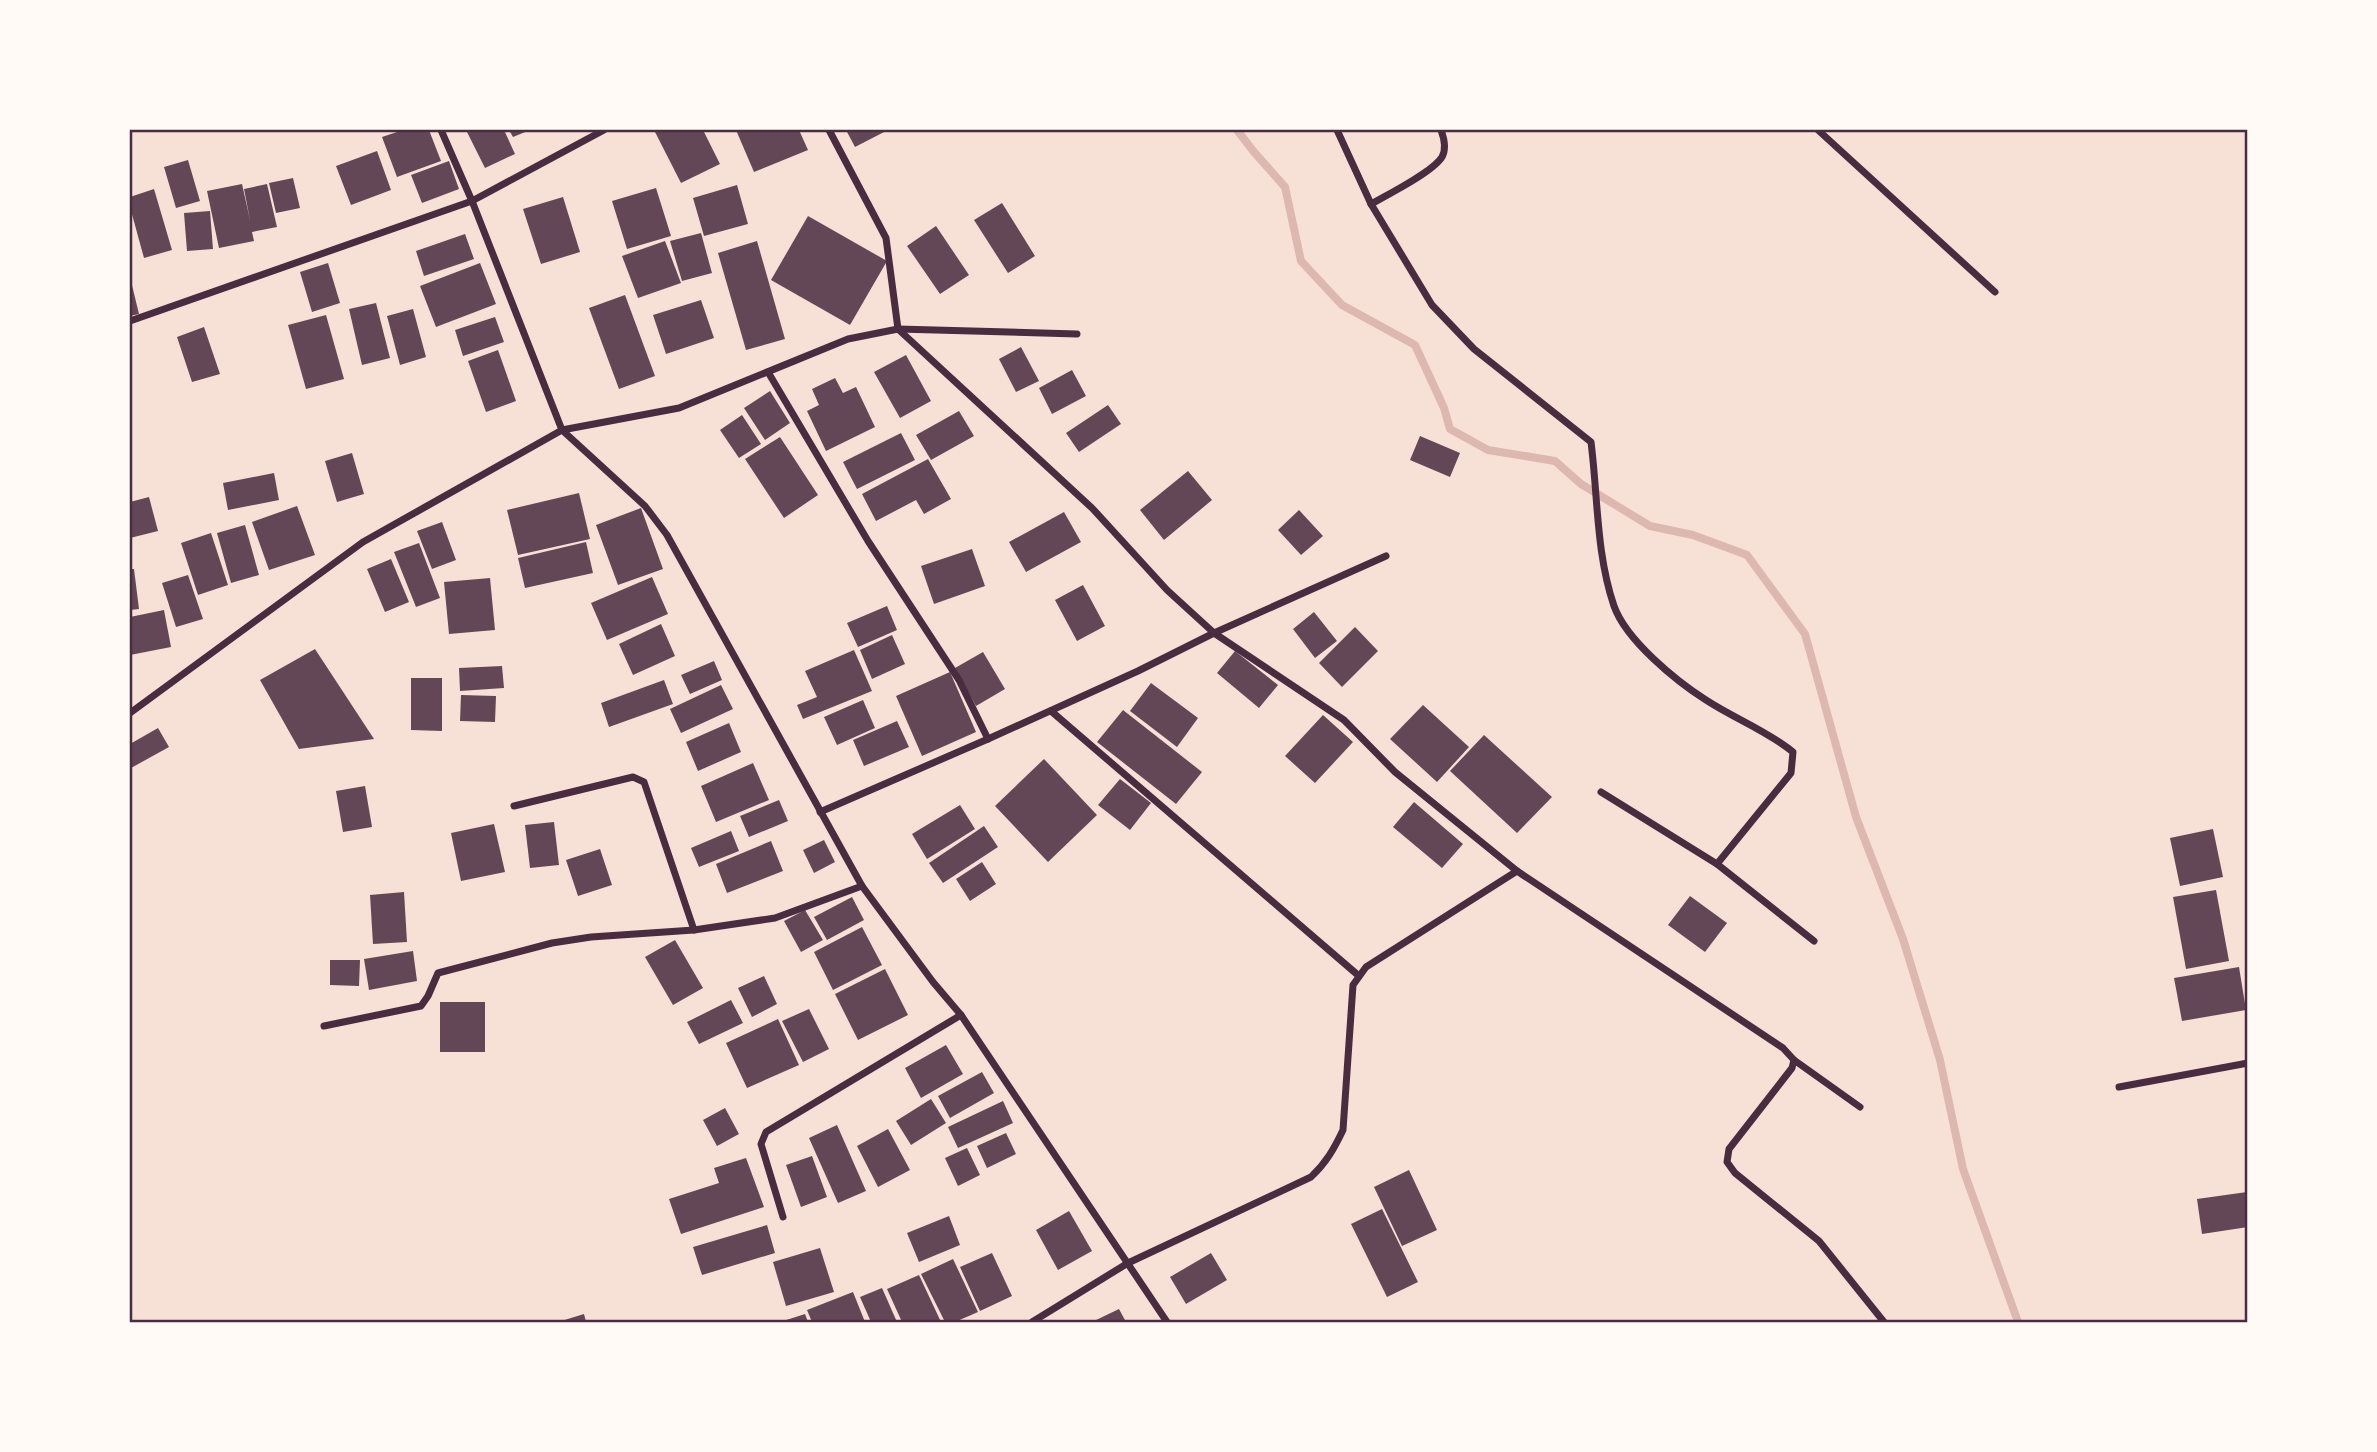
<svg xmlns="http://www.w3.org/2000/svg" width="2377" height="1452" viewBox="0 0 2377 1452" font-family="Lato,sans-serif">
	<style>
		.lines { fill: none; stroke-linecap: round; stroke-linejoin: round }
		.stream { stroke: #dcb8b0; stroke-width: 8 }
		.building { fill: #644757 }
		.minor { stroke: #4a2c40; stroke-width: 7 }
		.neatline { fill: none; stroke: #4a2c40; stroke-width: 2.5 }
	</style>
	<rect width="100%" height="100%" fill="#f7e1d7"/>
	<g class="lines">
		<polyline class="stream" points="1237,130 1254,152 1285,187 1301,261 1342,305 1415,345 1444,408 1450,429 1488,450 1555,461 1581,484 1650,526 1693,535 1747,555 1805,634 1856,817 1903,939 1940,1060 1963,1169 2018,1322"/>
	</g>
	<g class="building">
		<polygon points="403,130 429,130 441,161 397,177 382,137"/>
		<polygon points="466,130 504,130 515,154 485,168"/>
		<polygon points="509,130 530,130 513,137"/>
		<polygon points="654,130 703,130 720,164 681,183"/>
		<polygon points="736,130 799,130 808,150 754,172"/>
		<polygon points="846,130 885,130 886,131 855,147"/>
		<polygon points="377,151 391,190 351,205 336,166"/>
		<polygon points="188,160 200,201 176,208 164,167"/>
		<polygon points="449,161 459,189 422,203 411,175"/>
		<polygon points="293,178 300,208 276,213 269,183"/>
		<polygon points="242,184 250,220 244,189 267,184 277,227 252,232 254,241 219,248 207,191"/>
		<polygon points="737,185 748,224 704,236 693,198"/>
		<polygon points="656,188 671,236 627,249 612,201"/>
		<polygon points="154,189 172,250 144,258 130,207 130,197"/>
		<polygon points="563,197 580,252 541,264 523,209"/>
		<polygon points="1002,203 1035,256 1008,273 974,220"/>
		<polygon points="210,211 213,249 187,251 184,213"/>
		<polygon points="808,216 887,261 850,325 771,280"/>
		<polygon points="936,226 969,275 940,294 907,246"/>
		<polygon points="701,233 712,273 682,281 670,241"/>
		<polygon points="465,234 474,259 424,276 416,251"/>
		<polygon points="665,241 681,283 638,298 622,256"/>
		<polygon points="757,241 785,339 746,350 718,253"/>
		<polygon points="328,263 340,303 312,312 300,272"/>
		<polygon points="480,263 496,304 436,327 420,286"/>
		<polygon points="130,277 139,314 130,316"/>
		<polygon points="625,295 655,376 619,389 589,308"/>
		<polygon points="701,300 714,338 666,354 653,315"/>
		<polygon points="376,303 390,358 362,365 349,309"/>
		<polygon points="413,309 426,357 400,365 387,316"/>
		<polygon points="326,315 344,379 306,389 288,325"/>
		<polygon points="495,317 504,342 463,356 455,330"/>
		<polygon points="204,327 220,374 192,382 177,337"/>
		<polygon points="1021,347 1039,381 1016,392 999,359"/>
		<polygon points="498,350 516,401 486,412 468,361"/>
		<polygon points="906,355 931,401 900,418 874,372"/>
		<polygon points="1072,370 1086,396 1052,414 1039,388"/>
		<polygon points="835,378 843,393 856,387 875,427 826,451 807,411 819,405 812,389"/>
		<polygon points="770,391 790,423 765,440 744,408"/>
		<polygon points="1108,405 1121,424 1079,452 1066,433"/>
		<polygon points="959,411 974,436 931,460 916,435"/>
		<polygon points="742,415 761,444 739,458 720,430"/>
		<polygon points="901,433 915,460 857,489 843,462"/>
		<polygon points="1420,436 1460,453 1450,477 1410,460"/>
		<polygon points="780,437 818,495 784,518 745,459"/>
		<polygon points="352,453 364,494 337,502 325,461"/>
		<polygon points="928,459 951,499 924,514 916,500 876,521 862,494"/>
		<polygon points="1188,471 1212,500 1164,540 1140,510"/>
		<polygon points="274,473 279,500 228,510 223,483"/>
		<polygon points="579,493 590,539 518,555 507,510"/>
		<polygon points="149,497 158,531 130,538 130,502"/>
		<polygon points="297,506 315,555 269,570 252,522"/>
		<polygon points="641,508 663,569 618,585 596,525"/>
		<polygon points="1299,510 1323,536 1301,555 1278,530"/>
		<polygon points="1064,512 1081,542 1026,572 1009,542"/>
		<polygon points="442,522 456,560 432,569 417,531"/>
		<polygon points="245,525 259,575 231,583 217,533"/>
		<polygon points="211,533 228,585 198,595 181,543"/>
		<polygon points="586,542 593,573 525,588 518,558"/>
		<polygon points="419,543 440,598 416,607 394,552"/>
		<polygon points="972,549 985,586 934,604 921,566"/>
		<polygon points="391,559 409,602 385,612 367,569"/>
		<polygon points="130,569 134,569 139,609 130,610"/>
		<polygon points="188,575 203,619 176,627 162,583"/>
		<polygon points="652,577 668,614 607,640 591,603"/>
		<polygon points="490,578 495,630 449,634 444,582"/>
		<polygon points="1083,585 1105,626 1077,641 1055,600"/>
		<polygon points="887,606 897,630 858,647 847,623"/>
		<polygon points="164,610 171,647 130,655 130,617"/>
		<polygon points="1314,612 1337,641 1315,658 1293,629"/>
		<polygon points="661,624 675,656 633,675 619,644"/>
		<polygon points="1355,627 1378,651 1342,687 1319,663"/>
		<polygon points="892,635 905,664 872,679 860,650"/>
		<polygon points="315,649 374,739 299,749 260,680"/>
		<polygon points="854,650 872,691 803,719 797,705 817,697 805,671"/>
		<polygon points="1235,651 1278,685 1259,708 1217,673"/>
		<polygon points="983,652 1005,689 976,706 955,668"/>
		<polygon points="714,661 722,680 690,694 681,675"/>
		<polygon points="502,666 504,688 460,691 459,668"/>
		<polygon points="950,672 976,732 922,756 896,696"/>
		<polygon points="411,678 442,678 442,731 411,730"/>
		<polygon points="664,680 673,704 609,727 601,703"/>
		<polygon points="1151,683 1198,718 1177,747 1130,711"/>
		<polygon points="721,685 733,709 681,733 670,709"/>
		<polygon points="461,695 496,696 495,722 460,721"/>
		<polygon points="863,700 875,728 837,745 824,717"/>
		<polygon points="1423,705 1469,747 1437,782 1390,739"/>
		<polygon points="1123,710 1202,772 1176,804 1097,742"/>
		<polygon points="1323,715 1353,742 1315,783 1285,756"/>
		<polygon points="897,721 909,747 864,766 853,740"/>
		<polygon points="729,723 741,752 698,771 686,742"/>
		<polygon points="158,728 169,747 131,768 130,744"/>
		<polygon points="1484,735 1552,797 1517,833 1450,771"/>
		<polygon points="1044,759 1097,815 1048,862 995,806"/>
		<polygon points="753,763 769,800 716,822 701,786"/>
		<polygon points="1120,779 1151,803 1130,830 1098,805"/>
		<polygon points="365,786 372,827 343,832 336,791"/>
		<polygon points="779,800 788,821 749,837 740,816"/>
		<polygon points="1414,802 1463,844 1442,868 1393,827"/>
		<polygon points="960,805 975,829 927,859 912,834"/>
		<polygon points="554,822 559,865 530,868 525,825"/>
		<polygon points="494,824 505,872 461,881 451,833"/>
		<polygon points="984,826 998,847 943,883 929,863"/>
		<polygon points="2213,829 2223,877 2180,886 2170,838"/>
		<polygon points="731,831 739,851 699,867 691,848"/>
		<polygon points="824,840 835,862 814,873 803,850"/>
		<polygon points="771,841 783,871 727,893 716,864"/>
		<polygon points="600,849 612,885 578,896 566,860"/>
		<polygon points="982,862 996,884 970,901 956,879"/>
		<polygon points="2216,890 2229,961 2186,969 2173,897"/>
		<polygon points="404,892 407,942 373,944 370,895"/>
		<polygon points="1690,896 1727,923 1705,952 1668,925"/>
		<polygon points="852,897 864,920 827,940 814,917"/>
		<polygon points="805,910 823,940 801,952 784,921"/>
		<polygon points="862,927 882,965 833,990 814,952"/>
		<polygon points="675,940 703,988 673,1005 645,957"/>
		<polygon points="413,951 417,981 369,990 364,959"/>
		<polygon points="330,960 360,960 359,986 330,985"/>
		<polygon points="2239,967 2246,1010 2182,1021 2174,978"/>
		<polygon points="885,969 908,1015 858,1040 835,994"/>
		<polygon points="764,976 777,1004 752,1017 738,988"/>
		<polygon points="731,1000 743,1023 699,1044 687,1022"/>
		<rect x="440" y="1002" width="45" height="50"/>
		<polygon points="809,1009 829,1049 803,1062 782,1021"/>
		<polygon points="778,1019 799,1065 747,1088 726,1043"/>
		<polygon points="946,1045 963,1074 921,1098 905,1068"/>
		<polygon points="982,1072 994,1093 950,1118 938,1096"/>
		<polygon points="931,1099 946,1123 911,1145 896,1121"/>
		<polygon points="1003,1101 1013,1123 958,1148 948,1127"/>
		<polygon points="725,1108 739,1134 717,1146 703,1120"/>
		<polygon points="837,1125 866,1191 838,1203 809,1138"/>
		<polygon points="888,1129 910,1170 878,1187 857,1146"/>
		<polygon points="1006,1133 1016,1154 987,1168 977,1146"/>
		<polygon points="967,1148 980,1175 958,1186 945,1158"/>
		<polygon points="812,1156 827,1197 801,1207 786,1165"/>
		<polygon points="746,1158 764,1207 681,1234 669,1199 719,1183 714,1168"/>
		<polygon points="1409,1170 1437,1230 1402,1246 1374,1187"/>
		<polygon points="2247,1192 2248,1227 2202,1234 2197,1199"/>
		<polygon points="1382,1209 1418,1282 1387,1297 1351,1224"/>
		<polygon points="1069,1211 1092,1251 1058,1270 1036,1230"/>
		<polygon points="949,1216 960,1245 919,1262 907,1233"/>
		<polygon points="767,1225 775,1253 702,1275 693,1247"/>
		<polygon points="820,1248 834,1292 786,1306 773,1262"/>
		<polygon points="992,1253 1012,1296 980,1311 960,1267"/>
		<polygon points="1211,1253 1227,1280 1186,1304 1170,1277"/>
		<polygon points="953,1259 978,1312 955,1322 945,1322 921,1274"/>
		<polygon points="919,1275 941,1322 902,1322 887,1289"/>
		<polygon points="882,1288 897,1322 871,1322 860,1297"/>
		<polygon points="853,1292 865,1322 812,1322 807,1310"/>
		<polygon points="1119,1309 1126,1322 1092,1322"/>
		<polygon points="584,1314 586,1322 558,1322"/>
		<polygon points="805,1314 808,1322 780,1322"/>
	</g>
	<g class="lines">
		<g class="minor">
			<path d="M829 130 886 238 898 329 1092 508 1167 590 1214 633 1344 720 1395 772 1517 871 1366 967 1353 985 1343 1130C1334 1149 1326 1163 1311 1177L1128 1263 1032 1322"/>
			<path d="M1337 130 1371 204C1387 195 1433 172 1442 157 1447 148 1444 138 1441 130"/>
			<polyline points="1818,130 1995,292"/>
			<path d="M1371 204 1432 305 1474 349 1591 442C1598 497 1596 553 1614 606 1626 640 1676 681 1706 700 1735 719 1766 730 1793 752L1791 773 1717 864 1601 792"/>
			<polyline points="130,321 472,201 604,130"/>
			<polyline points="768,372 868,541 959,680 988,739"/>
			<polyline points="562,430 645,506 667,535 862,886 933,982 961,1015 1167,1322"/>
			<polyline points="562,430 679,408 848,339 898,329 1077,334"/>
			<polyline points="1051,711 1359,976"/>
			<polyline points="130,713 363,542 562,430 472,201 441,130"/>
			<polyline points="514,806 633,777 644,782 694,930"/>
			<polyline points="820,812 988,739 1138,671 1214,633 1386,556"/>
			<polyline points="1717,864 1814,941"/>
			<polyline points="1517,871 1783,1048 1794,1060 1792,1068 1729,1149 1727,1162 1735,1173 1819,1241 1884,1322"/>
			<polyline points="324,1026 421,1006 428,996 438,973 552,943 591,937 694,930 775,918 862,886"/>
			<polyline points="1794,1060 1860,1107"/>
			<polyline points="2119,1087 2248,1063"/>
			<polyline points="783,1217 761,1144 766,1132 961,1015"/>
		</g>
	</g>
	<rect width="2377" height="1452" fill="none" stroke="#fffaf5" stroke-width="262"/>
	<rect x="131" y="131" width="2115" height="1190" class="neatline"/>
</svg>
